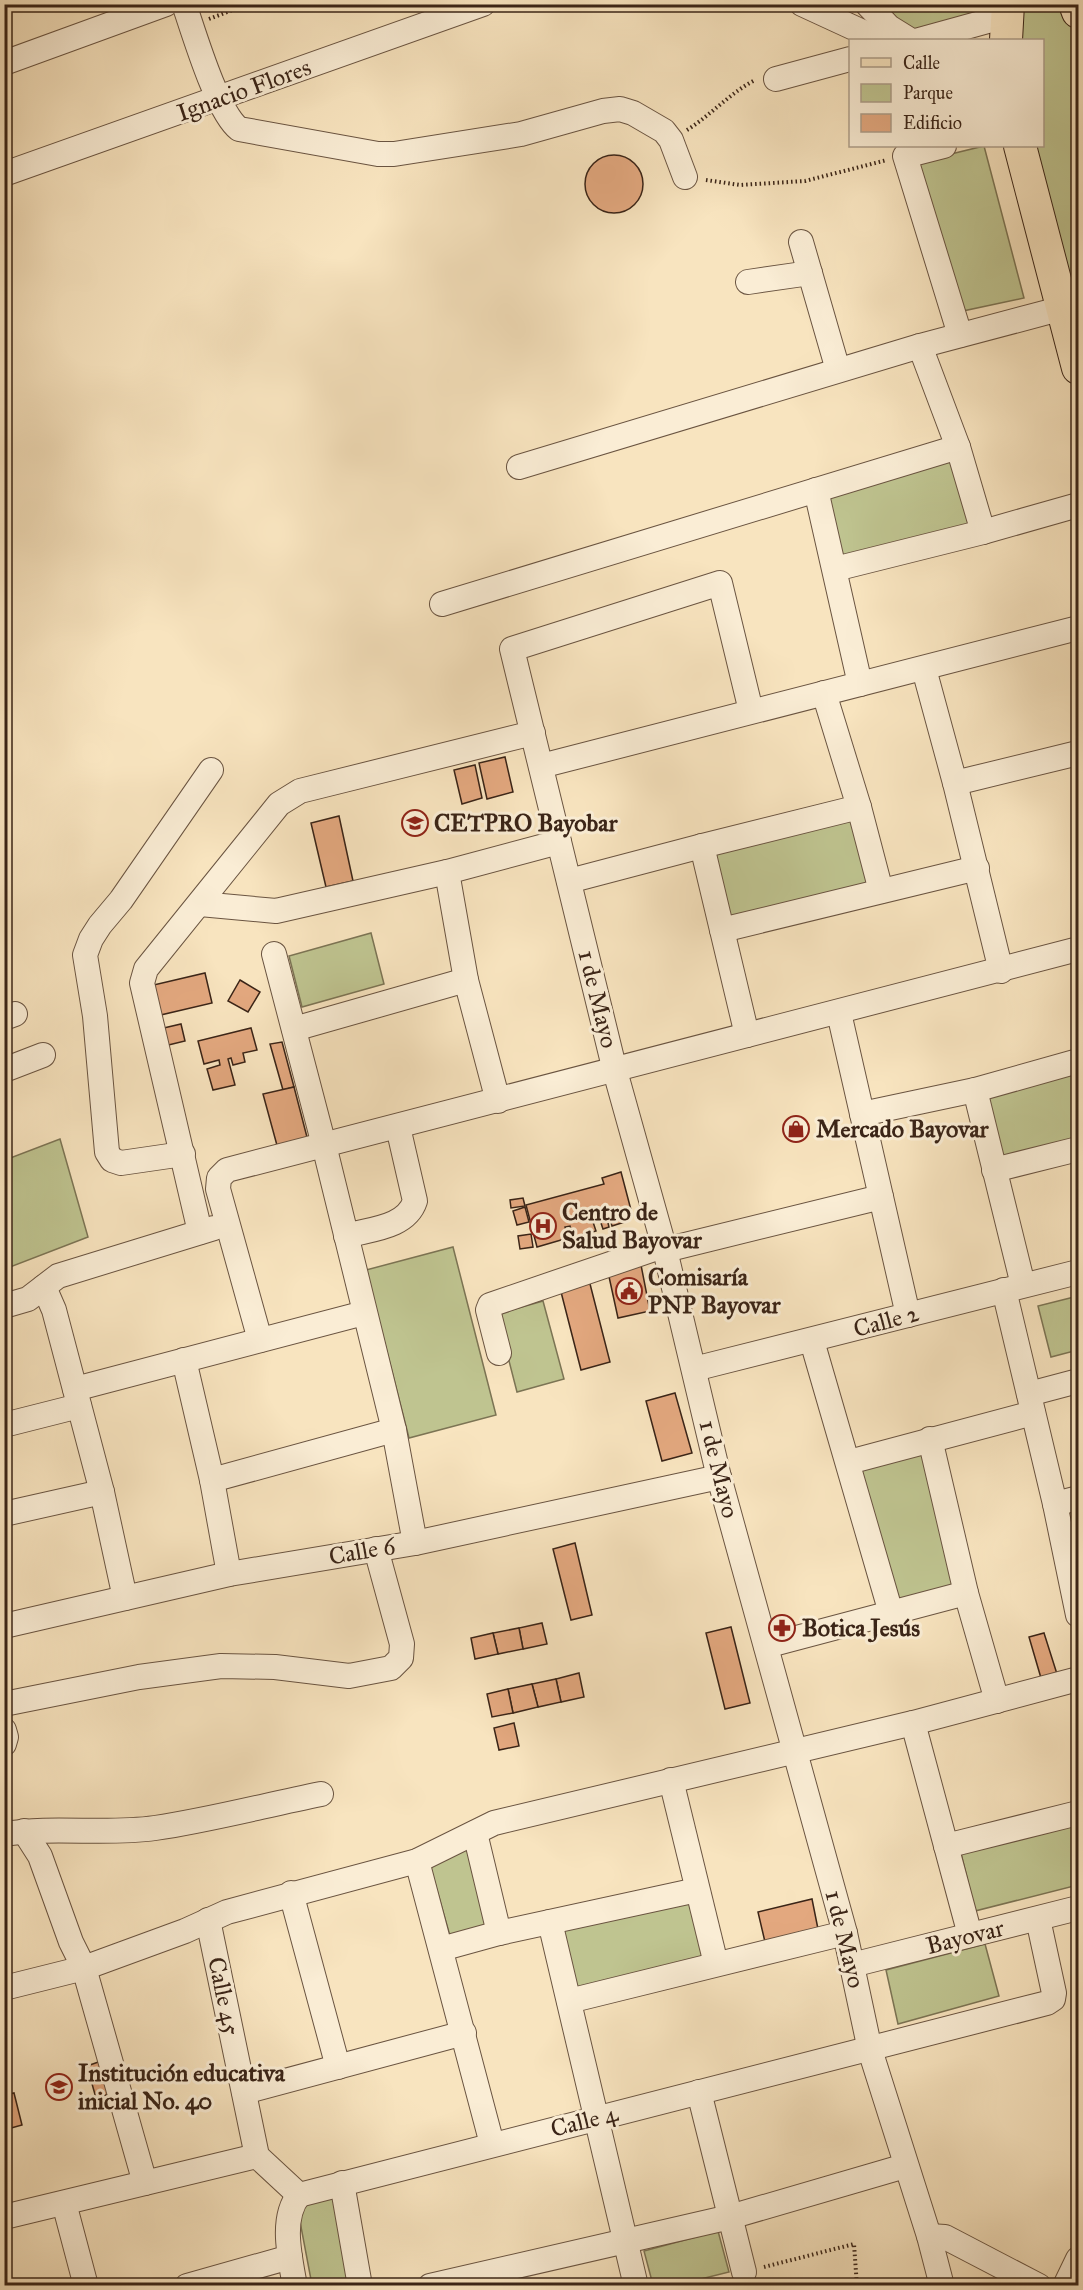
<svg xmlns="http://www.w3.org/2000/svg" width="1083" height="2290" viewBox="0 0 1083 2290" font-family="'IM FELL Great Primer',serif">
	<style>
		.green { fill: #bfc490; stroke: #7c7454; stroke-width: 1.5 }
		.building { fill: #e3a87f; stroke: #3a2417; stroke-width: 1.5 }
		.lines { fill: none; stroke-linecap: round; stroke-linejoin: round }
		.minor-casing { stroke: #6a5441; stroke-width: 26 }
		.major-casing { stroke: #3a2417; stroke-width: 34 }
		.path { stroke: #3a2417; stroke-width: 4; stroke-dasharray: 1.5 3; stroke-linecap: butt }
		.minor { stroke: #faedd5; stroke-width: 24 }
		.major { stroke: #f8e4bf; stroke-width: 32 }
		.labels { text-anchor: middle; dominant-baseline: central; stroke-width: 6; stroke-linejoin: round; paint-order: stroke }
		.street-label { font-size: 24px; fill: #3a2417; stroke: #faedd5 }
		.poi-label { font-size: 24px; font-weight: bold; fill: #3a2417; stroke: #faedd5; text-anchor: start }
	</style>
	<rect width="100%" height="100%" fill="#f8e4bf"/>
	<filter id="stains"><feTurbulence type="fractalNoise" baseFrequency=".00333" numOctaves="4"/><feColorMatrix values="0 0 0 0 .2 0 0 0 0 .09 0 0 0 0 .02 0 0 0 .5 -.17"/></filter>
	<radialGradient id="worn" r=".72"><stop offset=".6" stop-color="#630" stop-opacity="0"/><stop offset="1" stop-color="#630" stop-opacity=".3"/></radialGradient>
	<g class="green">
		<polygon points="876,5 997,5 996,9 916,35"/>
		<polygon points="1015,5 1070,5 1078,24 1078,305 1076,304 1030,146 1042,146 1042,40 1011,40"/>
		<polygon points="984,146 1024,298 958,312 914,163"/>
		<polygon points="956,452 979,526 842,563 823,492"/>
		<polygon points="852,813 871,887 731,923 710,848"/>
		<polygon points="371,933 384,984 302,1007 289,956"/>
		<polygon points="1078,1067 1078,1143 999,1162 981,1094"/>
		<polygon points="60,1139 88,1237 5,1269 5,1160"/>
		<polygon points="453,1247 496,1415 409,1438 366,1270"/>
		<polygon points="1078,1296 1078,1350 1051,1357 1038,1306"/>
		<polygon points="543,1301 564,1379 517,1392 497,1314"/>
		<polygon points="925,1449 957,1589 896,1605 859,1468"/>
		<polygon points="1078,1819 1078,1885 975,1911 960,1849"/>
		<polygon points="471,1846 494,1931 450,1936 429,1862"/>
		<polygon points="691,1895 708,1960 572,1993 555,1927"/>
		<polygon points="985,1944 999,1996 898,2024 886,1970"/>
		<polygon points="339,2190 356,2285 312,2285 298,2211 307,2198"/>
		<polygon points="718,2231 729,2272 677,2285 653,2285 644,2251"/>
	</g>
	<g class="building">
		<circle cx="614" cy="184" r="29"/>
		<polygon points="505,757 513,792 487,799 479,763"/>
		<polygon points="475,765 482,798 462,804 454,770"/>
		<polygon points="339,816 353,881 326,887 311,823"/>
		<polygon points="205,973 212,1003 152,1017 145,987"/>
		<polygon points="240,980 260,992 248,1012 228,1001"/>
		<polygon points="181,1024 185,1041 160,1047 155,1030"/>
		<polygon points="251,1028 257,1050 243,1053 245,1062 233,1065 231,1058 228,1059 235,1085 213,1090 207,1069 220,1065 219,1060 204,1064 198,1041"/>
		<polygon points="282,1042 294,1087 283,1090 270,1044"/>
		<polygon points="294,1087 308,1141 278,1149 263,1094"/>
		<polygon points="621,1172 631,1210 626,1211 628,1221 612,1226 610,1218 607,1219 609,1227 603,1229 600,1220 593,1222 596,1231 573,1237 570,1226 565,1227 568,1238 537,1247 526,1205 604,1184 602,1178"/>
		<polygon points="523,1198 525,1206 511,1208 510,1200"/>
		<polygon points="525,1207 529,1222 517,1225 513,1211"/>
		<polygon points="531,1234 533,1247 520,1249 518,1236"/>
		<polygon points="641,1265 650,1311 618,1318 608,1272"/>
		<polygon points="589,1280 610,1362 581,1370 560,1288"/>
		<polygon points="675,1393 692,1453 662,1461 646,1401"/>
		<polygon points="575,1543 592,1615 571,1620 553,1549"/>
		<polygon points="542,1623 547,1644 523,1649 519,1628"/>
		<polygon points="731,1627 750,1703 725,1709 706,1633"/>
		<polygon points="519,1628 523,1649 498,1654 493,1633"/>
		<polygon points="493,1633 498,1654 475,1659 471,1638"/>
		<polygon points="1044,1633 1057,1674 1041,1678 1029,1637"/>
		<polygon points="579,1673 584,1697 561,1702 556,1679"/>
		<polygon points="556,1679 561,1702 538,1707 532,1684"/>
		<polygon points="532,1684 538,1707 513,1713 508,1689"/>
		<polygon points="508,1689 513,1713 492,1717 487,1694"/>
		<polygon points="514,1723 519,1746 499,1750 494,1728"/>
		<polygon points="812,1899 818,1929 765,1942 758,1912"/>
		<polygon points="104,2060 113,2093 96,2098 87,2066"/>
		<polygon points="14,2093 22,2125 4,2130 4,2095"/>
	</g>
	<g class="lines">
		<defs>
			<g id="minor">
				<path d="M184 4C194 33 217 112 239 129L378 154H394L521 134 603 111 620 109 633 113 664 131 671 140 685 177"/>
				<polyline points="802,4 880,40"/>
				<polyline points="867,4 889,27 910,40"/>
				<polyline points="919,40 1006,16"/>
				<polyline points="4,63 166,4"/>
				<polyline points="776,79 850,59"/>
				<polyline points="944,146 905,156 960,335"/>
				<polyline points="4,174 483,4"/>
				<polyline points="801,242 838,370"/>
				<polyline points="748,282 810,273"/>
				<polyline points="920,346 958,447 983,532"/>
				<polyline points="519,467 920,346 1063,308"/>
				<polyline points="816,490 860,684"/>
				<polyline points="835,569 983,532 1078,505"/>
				<polyline points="442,604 958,447"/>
				<polyline points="924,669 955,783 1001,971"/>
				<polyline points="824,693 859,807 881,891"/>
				<polyline points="751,711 720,583 512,649 615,1071 665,1250 719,1477 845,1933 870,2050 929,2236 942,2286"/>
				<polyline points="541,766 1078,628"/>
				<polyline points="955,783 1078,753"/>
				<polyline points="702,846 747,1035"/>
				<polyline points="569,881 702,846 859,807"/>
				<polyline points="200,904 276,911 447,872"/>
				<polyline points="722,930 977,868"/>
				<polyline points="274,954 324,1145 394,1430 415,1543"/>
				<polyline points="839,1013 908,1315"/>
				<polyline points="4,1018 15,1014"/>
				<polyline points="294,1029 466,980"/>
				<polyline points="4,1070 43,1055"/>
				<polyline points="975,1090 1023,1285"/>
				<polyline points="498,1101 466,980 447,872 559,842"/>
				<polyline points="862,1114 975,1090 1078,1061"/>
				<polyline points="183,1154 121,1163 112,1160 107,1152 95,1016 85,955 91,939 100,925 121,900 211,770"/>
				<polyline points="994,1170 1078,1149"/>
				<polyline points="200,1232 142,983 146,969 279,804 300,791 533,733"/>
				<path d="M346 1236C370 1229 406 1228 415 1201L398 1127"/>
				<polyline points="665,1250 881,1197"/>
				<polyline points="44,1287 54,1310 102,1492 125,1598"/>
				<polyline points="1004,1290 1055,1504 1078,1615"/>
				<polyline points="4,1306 28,1299 58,1276 214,1228"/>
				<polyline points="260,1340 218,1189 219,1178 227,1170 1078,949"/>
				<polyline points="812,1341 891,1613"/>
				<polyline points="499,1353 488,1310 490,1305 663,1246"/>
				<polyline points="184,1360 212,1480 229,1574"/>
				<polyline points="694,1369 1078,1272"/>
				<polyline points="75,1389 364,1313"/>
				<polyline points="1029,1394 1078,1381"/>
				<polyline points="4,1425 79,1406"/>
				<polyline points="930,1439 966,1593 997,1701"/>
				<polyline points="849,1462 1033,1413"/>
				<polyline points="212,1480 394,1430"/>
				<polyline points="1055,1504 1078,1498"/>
				<polyline points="4,1514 102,1492"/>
				<polyline points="4,1626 229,1574 415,1543 719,1477"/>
				<polyline points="766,1646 966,1593"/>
				<polyline points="4,1704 139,1677 221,1666 275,1667 349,1676 391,1668 401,1658 402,1644 376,1549"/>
				<polyline points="913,1723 970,1935"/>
				<polyline points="4,1730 6,1737 4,1744"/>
				<polyline points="671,1780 716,1964"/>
				<polyline points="24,1831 40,1856 71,1942 84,1968 145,2183"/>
				<polyline points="475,1833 499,1933"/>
				<path d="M4 1834C55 1826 105 1835 155 1828 210 1820 266 1805 321 1794"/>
				<polyline points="946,1846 1078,1813"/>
				<polyline points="417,1861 492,2144"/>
				<polyline points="291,1893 338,2067"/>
				<polyline points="208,1920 257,2156 299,2195"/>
				<polyline points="550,1922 636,2286"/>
				<polyline points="441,1949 499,1933 697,1890"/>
				<polyline points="852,1965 1078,1908"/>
				<polyline points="4,1988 84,1968 185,1931 227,1912 417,1861 494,1823 913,1723 1078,1679"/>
				<polyline points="569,2001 845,1933"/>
				<polyline points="244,2092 464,2033"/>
				<polyline points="699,2092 744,2272"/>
				<polyline points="342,2183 360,2286"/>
				<polyline points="299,2195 1047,2003 1053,1999 1054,1993 1038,1919"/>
				<polyline points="64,2203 86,2286"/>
				<polyline points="4,2217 257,2156"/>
				<polyline points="929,2236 945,2237 1039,2286"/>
				<polyline points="187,2286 290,2257"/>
				<path d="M295 2286C290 2258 280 2218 299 2195"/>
				<polyline points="430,2286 730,2217 905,2166"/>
				<polyline points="1065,2286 1078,2259"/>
			</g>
			<g id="major">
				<polyline points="1075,4 1078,12"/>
				<polyline points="1006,40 1008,4"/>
				<polyline points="1020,146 1078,368"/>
			</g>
		</defs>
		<use href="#minor" class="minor-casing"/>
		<use href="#major" class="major-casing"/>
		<g class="path">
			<polyline points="209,19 248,4"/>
			<path d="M687 130C711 115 730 93 755 80"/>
			<polyline points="706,180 740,185 805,181 887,160"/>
			<polyline points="764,2267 854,2244 857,2286"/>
		</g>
		<use href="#minor" class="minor"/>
		<use href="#major" class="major"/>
	</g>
	<defs>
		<symbol id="university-ring" viewBox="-11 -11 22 22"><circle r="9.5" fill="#faedd5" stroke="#8f2418" stroke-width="1.5"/><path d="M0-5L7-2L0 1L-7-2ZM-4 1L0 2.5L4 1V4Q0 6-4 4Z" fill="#8f2418"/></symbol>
		<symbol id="shop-ring" viewBox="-11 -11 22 22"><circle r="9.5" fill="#faedd5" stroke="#8f2418" stroke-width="1.5"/><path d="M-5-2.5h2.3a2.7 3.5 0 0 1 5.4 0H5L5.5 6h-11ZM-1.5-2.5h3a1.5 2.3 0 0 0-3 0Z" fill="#8f2418"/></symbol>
		<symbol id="hospital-ring" viewBox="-11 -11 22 22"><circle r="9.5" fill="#faedd5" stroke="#8f2418" stroke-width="1.5"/><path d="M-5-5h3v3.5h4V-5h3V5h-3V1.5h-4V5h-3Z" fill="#8f2418"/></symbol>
		<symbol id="civic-ring" viewBox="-11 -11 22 22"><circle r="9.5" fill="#faedd5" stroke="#8f2418" stroke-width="1.5"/><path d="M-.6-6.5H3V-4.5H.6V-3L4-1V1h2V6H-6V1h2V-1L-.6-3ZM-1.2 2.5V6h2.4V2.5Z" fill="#8f2418"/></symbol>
		<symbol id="pharmacy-ring" viewBox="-11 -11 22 22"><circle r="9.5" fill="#faedd5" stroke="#8f2418" stroke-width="1.5"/><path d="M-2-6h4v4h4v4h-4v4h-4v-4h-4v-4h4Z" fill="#8f2418"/></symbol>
		<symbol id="school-ring" viewBox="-11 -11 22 22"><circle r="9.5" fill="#faedd5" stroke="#8f2418" stroke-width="1.5"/><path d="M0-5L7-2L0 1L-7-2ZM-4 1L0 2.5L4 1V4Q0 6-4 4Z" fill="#8f2418"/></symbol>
	</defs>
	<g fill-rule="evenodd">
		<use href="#university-ring" x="400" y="808" width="30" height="30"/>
		<use href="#shop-ring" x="781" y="1114" width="30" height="30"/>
		<use href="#hospital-ring" x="528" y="1211" width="30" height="30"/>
		<use href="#civic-ring" x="614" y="1276" width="30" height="30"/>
		<use href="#pharmacy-ring" x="767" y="1613" width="30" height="30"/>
		<use href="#school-ring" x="44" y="2072" width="30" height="30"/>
	</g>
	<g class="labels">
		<g class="street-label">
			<text transform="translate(244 90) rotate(-20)">Ignacio Flores</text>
			<text transform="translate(598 999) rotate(76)">1 de Mayo</text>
			<text transform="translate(886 1321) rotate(-15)">Calle 2</text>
			<text transform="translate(719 1469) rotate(76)">1 de Mayo</text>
			<text transform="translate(362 1551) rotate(-10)">Calle 6</text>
			<text transform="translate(965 1937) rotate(-14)">Bayovar</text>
			<text transform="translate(845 1939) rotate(76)">1 de Mayo</text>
			<text transform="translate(224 1996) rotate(78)">Calle 45</text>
			<text transform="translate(584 2121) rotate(-14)">Calle 4</text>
		</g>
		<g class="poi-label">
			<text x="434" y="823">CETPRO Bayobar</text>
			<text x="816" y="1129">Mercado Bayovar</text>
			<text x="562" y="1212">Centro de<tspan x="562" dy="28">Salud Bayovar</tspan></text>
			<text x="648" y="1277">Comisaría<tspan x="648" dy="28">PNP Bayovar</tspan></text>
			<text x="802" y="1628">Botica Jesús</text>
			<text x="78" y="2073">Institución educativa<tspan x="78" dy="28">inicial No. 40</tspan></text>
		</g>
	</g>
	<rect width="1083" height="2290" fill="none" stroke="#f8e4bf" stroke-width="24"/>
	<rect x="6" y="6" width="1071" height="2278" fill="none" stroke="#3a2417" stroke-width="3"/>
	<rect x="12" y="12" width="1059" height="2266" fill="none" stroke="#3a2417" stroke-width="1.5"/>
	<rect x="849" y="39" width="195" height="108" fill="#faedd5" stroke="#ad9d89" stroke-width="1.5"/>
	<rect x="861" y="58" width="30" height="9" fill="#f8e4bf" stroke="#ad9d89" stroke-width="1.5"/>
	<text x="903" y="69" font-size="18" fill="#3a2417">Calle</text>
	<rect x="861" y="84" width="30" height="18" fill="#bfc490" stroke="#ad9d89" stroke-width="1.5"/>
	<text x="903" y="99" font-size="18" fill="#3a2417">Parque</text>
	<rect x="861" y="114" width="30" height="18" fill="#e3a87f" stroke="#ad9d89" stroke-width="1.5"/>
	<text x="903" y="129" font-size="18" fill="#3a2417">Edificio</text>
	<rect width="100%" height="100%" filter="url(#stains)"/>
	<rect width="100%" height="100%" fill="url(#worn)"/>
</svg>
